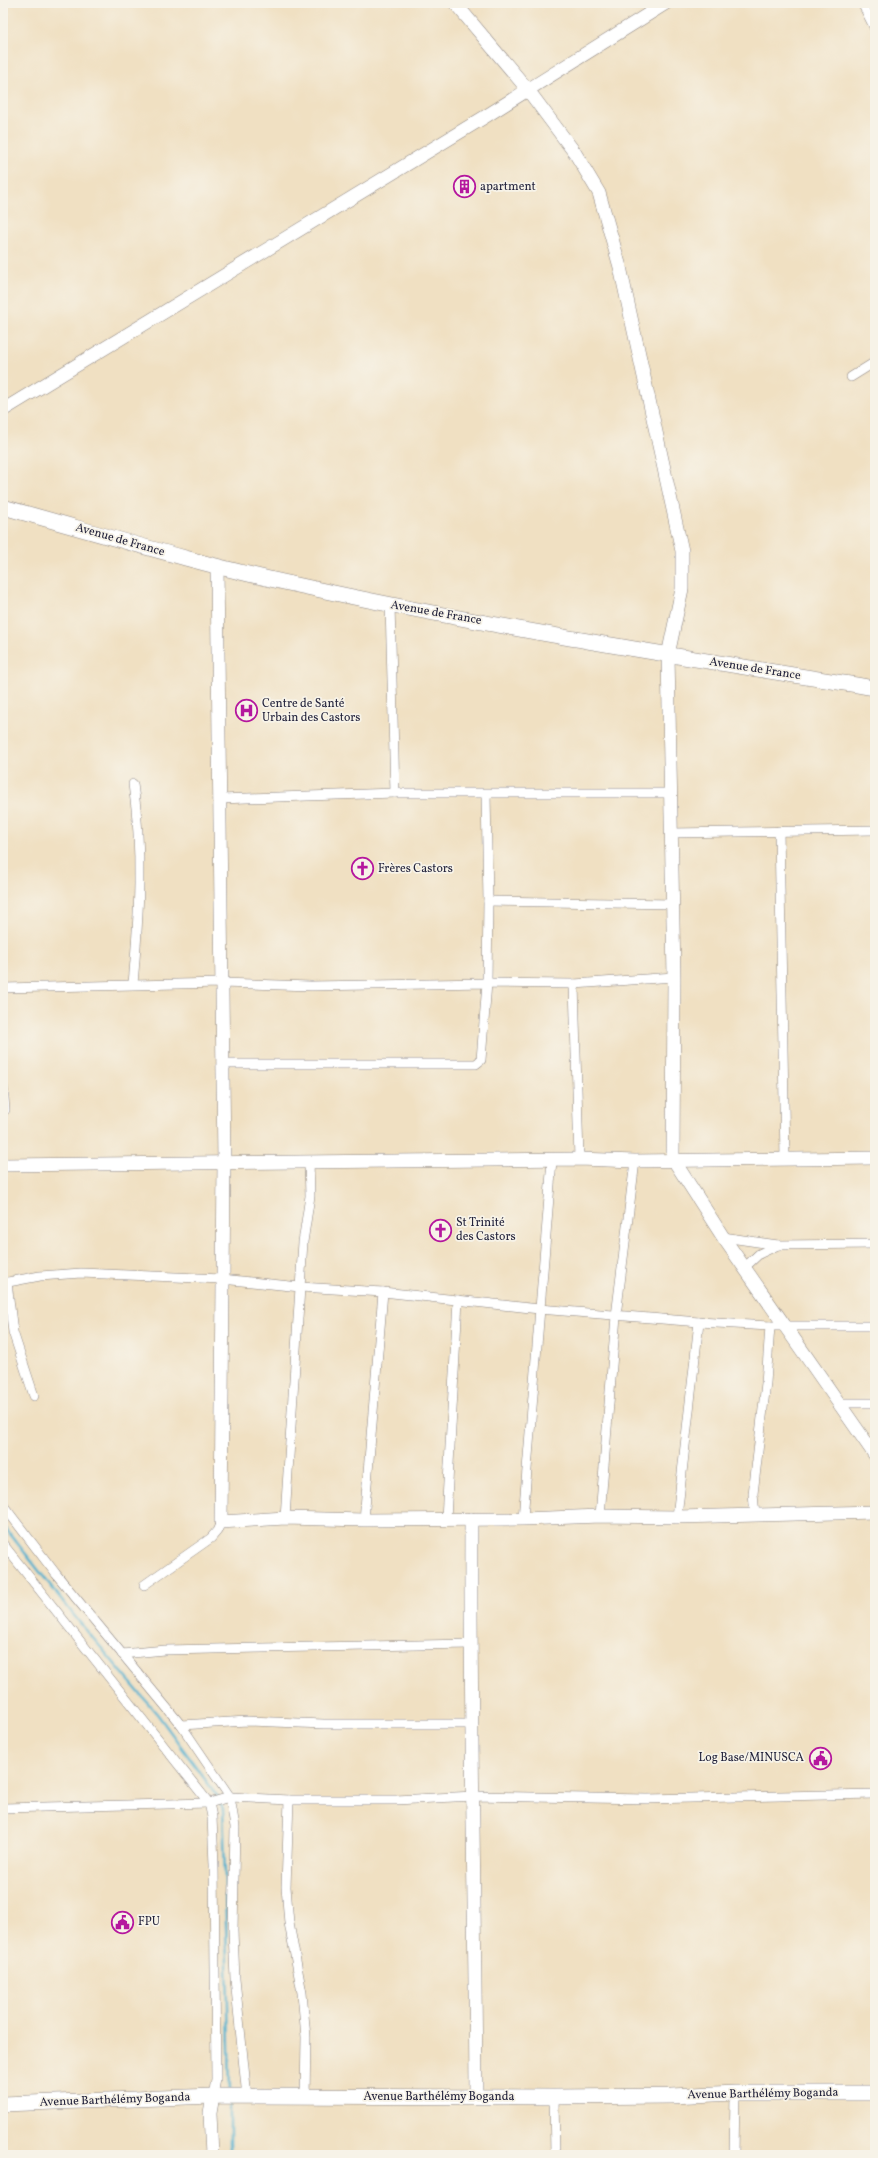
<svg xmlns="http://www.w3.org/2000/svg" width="878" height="2158" viewBox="0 0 878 2158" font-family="Vollkorn,serif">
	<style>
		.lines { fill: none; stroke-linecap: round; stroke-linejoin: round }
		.stream { stroke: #50b0cf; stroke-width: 2.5 }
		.street-casing { stroke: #89817e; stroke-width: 10 }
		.secondary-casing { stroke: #89817e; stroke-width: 14 }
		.primary-casing { stroke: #89817e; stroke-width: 16 }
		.street { stroke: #fff; stroke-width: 9 }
		.secondary { stroke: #fff; stroke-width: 13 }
		.primary { stroke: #fff; stroke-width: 15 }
		.labels { text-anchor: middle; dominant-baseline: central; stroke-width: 3.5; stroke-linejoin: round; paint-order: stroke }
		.poi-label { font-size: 12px; fill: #22223b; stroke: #f7f3e8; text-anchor: start }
		.street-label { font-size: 12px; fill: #22223b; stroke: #f7f3e8 }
	</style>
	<rect width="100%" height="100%" fill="#f7f3e8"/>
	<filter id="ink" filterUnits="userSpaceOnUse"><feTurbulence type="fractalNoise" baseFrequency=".025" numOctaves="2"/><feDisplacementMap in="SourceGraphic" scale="8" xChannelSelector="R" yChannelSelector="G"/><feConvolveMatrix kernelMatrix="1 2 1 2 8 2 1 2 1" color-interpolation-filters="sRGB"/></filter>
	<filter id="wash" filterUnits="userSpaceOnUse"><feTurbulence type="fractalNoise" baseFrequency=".012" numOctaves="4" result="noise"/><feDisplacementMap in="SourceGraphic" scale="16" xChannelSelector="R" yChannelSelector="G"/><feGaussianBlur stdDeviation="0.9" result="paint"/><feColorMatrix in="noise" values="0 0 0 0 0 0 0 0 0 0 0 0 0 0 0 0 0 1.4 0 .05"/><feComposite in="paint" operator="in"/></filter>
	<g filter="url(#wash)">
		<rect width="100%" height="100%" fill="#f0e0c2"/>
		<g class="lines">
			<g class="stream">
				<polyline points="3,1525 76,1618 158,1715 218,1797"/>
				<polyline points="220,1802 223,1809 224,1835 230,2091"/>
				<polyline points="230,2155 230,2102"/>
			</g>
		</g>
	</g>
	<g filter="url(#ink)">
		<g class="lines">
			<defs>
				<g id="street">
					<polyline points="862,3 875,29"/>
					<polyline points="851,377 875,362"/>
					<polyline points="390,605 395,793"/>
					<path d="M133 784C143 851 139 916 133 984"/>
					<polyline points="220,799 395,793 670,793"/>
					<polyline points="779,831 785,1158"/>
					<polyline points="672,833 875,830"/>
					<polyline points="488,901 673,904"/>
					<polyline points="574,984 579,1159"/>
					<polyline points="3,988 221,983 311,986 487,983 574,984 674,977"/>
					<polyline points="222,1064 476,1064 481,1060 487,983 488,901 486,794"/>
					<polyline points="3,1085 5,1110"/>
					<polyline points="723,1237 778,1245 875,1244"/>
					<polyline points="744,1268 759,1254 778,1245"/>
					<polyline points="7,1282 13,1332 34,1396"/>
					<polyline points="3,1283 40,1276 81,1273 222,1279 300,1287 383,1292 539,1309 699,1322 770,1326 875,1326"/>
					<polyline points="840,1403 875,1403"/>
					<polyline points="3,1505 56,1574 181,1725 230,1797 235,1827 233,1931 235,1979 247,2097"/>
					<polyline points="600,1516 616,1316 635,1161"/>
					<polyline points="755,1516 753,1494 766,1383 770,1326"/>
					<polyline points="677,1517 699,1322"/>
					<polyline points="285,1518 303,1242 310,1196 309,1161"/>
					<polyline points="446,1519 458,1300"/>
					<polyline points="523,1519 552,1160"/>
					<polyline points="364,1520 383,1292"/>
					<polyline points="3,1544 209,1803 212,1817 214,1865 216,2079 213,2096"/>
					<polyline points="144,1585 211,1538 217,1531 221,1522"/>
					<polyline points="122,1654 165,1650 470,1644"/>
					<polyline points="181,1725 247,1721 324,1724 472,1724"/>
					<polyline points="289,1800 286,1887 289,1923 302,1993 306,2037 305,2098"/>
					<polyline points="3,1808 209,1803 230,1797 289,1800 396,1800 474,1796 647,1799 875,1794"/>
					<polyline points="554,2097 555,2155"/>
					<polyline points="734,2155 735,2093"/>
				</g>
				<g id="secondary">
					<polyline points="455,3 528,90 575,153 599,193 620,267 682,551 682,589 668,655 674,977 673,1159 723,1237 875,1455"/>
					<polyline points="3,410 483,118 666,3"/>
					<polyline points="217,567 224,1162 221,1522 285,1518 364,1520 523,1519 600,1516 677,1517 875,1512"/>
					<polyline points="3,1165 579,1159 635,1161 875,1158"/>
					<path d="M471 1519C470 1711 475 1904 476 2097"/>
					<polyline points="212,2155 210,2113 213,2096"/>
				</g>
				<g id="primary">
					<path d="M3 507C101 534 198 564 297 585 488 627 682 657 875 688"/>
					<polyline points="3,2104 213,2096 554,2097 672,2096 735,2093 875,2093"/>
				</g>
			</defs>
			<use href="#street" class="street-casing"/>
			<use href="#secondary" class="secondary-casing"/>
			<use href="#primary" class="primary-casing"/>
			<use href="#street" class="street"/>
			<use href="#secondary" class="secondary"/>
			<use href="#primary" class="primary"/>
		</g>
	</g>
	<defs>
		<symbol id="building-ring" viewBox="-11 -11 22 22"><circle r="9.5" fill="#f7f3e8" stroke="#b5179e" stroke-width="1.5"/><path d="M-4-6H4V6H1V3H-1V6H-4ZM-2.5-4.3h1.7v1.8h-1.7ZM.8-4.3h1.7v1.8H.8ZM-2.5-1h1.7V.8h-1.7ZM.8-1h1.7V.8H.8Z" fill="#b5179e"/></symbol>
		<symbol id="hospital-ring" viewBox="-11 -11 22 22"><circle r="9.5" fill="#f7f3e8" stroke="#b5179e" stroke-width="1.5"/><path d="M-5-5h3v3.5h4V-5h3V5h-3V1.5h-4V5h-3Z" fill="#b5179e"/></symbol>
		<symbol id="church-ring" viewBox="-11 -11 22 22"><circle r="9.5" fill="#f7f3e8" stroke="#b5179e" stroke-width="1.5"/><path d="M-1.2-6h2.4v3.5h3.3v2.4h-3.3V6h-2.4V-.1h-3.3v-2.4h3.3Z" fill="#b5179e"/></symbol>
		<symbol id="civic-ring" viewBox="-11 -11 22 22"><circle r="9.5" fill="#f7f3e8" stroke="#b5179e" stroke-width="1.5"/><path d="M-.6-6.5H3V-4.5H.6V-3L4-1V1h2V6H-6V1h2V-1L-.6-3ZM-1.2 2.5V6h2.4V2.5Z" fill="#b5179e"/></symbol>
	</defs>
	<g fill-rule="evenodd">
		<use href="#building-ring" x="452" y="174" width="25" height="25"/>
		<use href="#hospital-ring" x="234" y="698" width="25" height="25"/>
		<use href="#church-ring" x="350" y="856" width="25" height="25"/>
		<use href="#church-ring" x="428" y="1218" width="25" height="25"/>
		<use href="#civic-ring" x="808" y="1746" width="25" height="25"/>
		<use href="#civic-ring" x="110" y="1910" width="25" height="25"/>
	</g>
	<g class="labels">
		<g class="poi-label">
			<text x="480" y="187">apartment</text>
			<text x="262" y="704">Centre de Santé<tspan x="262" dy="14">Urbain des Castors</tspan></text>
			<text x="378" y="869">Frères Castors</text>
			<text x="456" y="1223">St Trinité<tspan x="456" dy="14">des Castors</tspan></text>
			<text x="804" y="1758" text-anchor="end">Log Base/MINUSCA</text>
			<text x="138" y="1922">FPU</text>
		</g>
		<g class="street-label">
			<text transform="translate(120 540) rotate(16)">Avenue de France</text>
			<text transform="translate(436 613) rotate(10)">Avenue de France</text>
			<text transform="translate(755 669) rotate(9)">Avenue de France</text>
			<text transform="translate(763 2094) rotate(-1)">Avenue Barthélémy Boganda</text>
			<text x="439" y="2097">Avenue Barthélémy Boganda</text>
			<text transform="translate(115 2100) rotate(-2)">Avenue Barthélémy Boganda</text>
		</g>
	</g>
	<rect width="878" height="2158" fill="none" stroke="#f7f3e8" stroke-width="16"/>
</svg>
